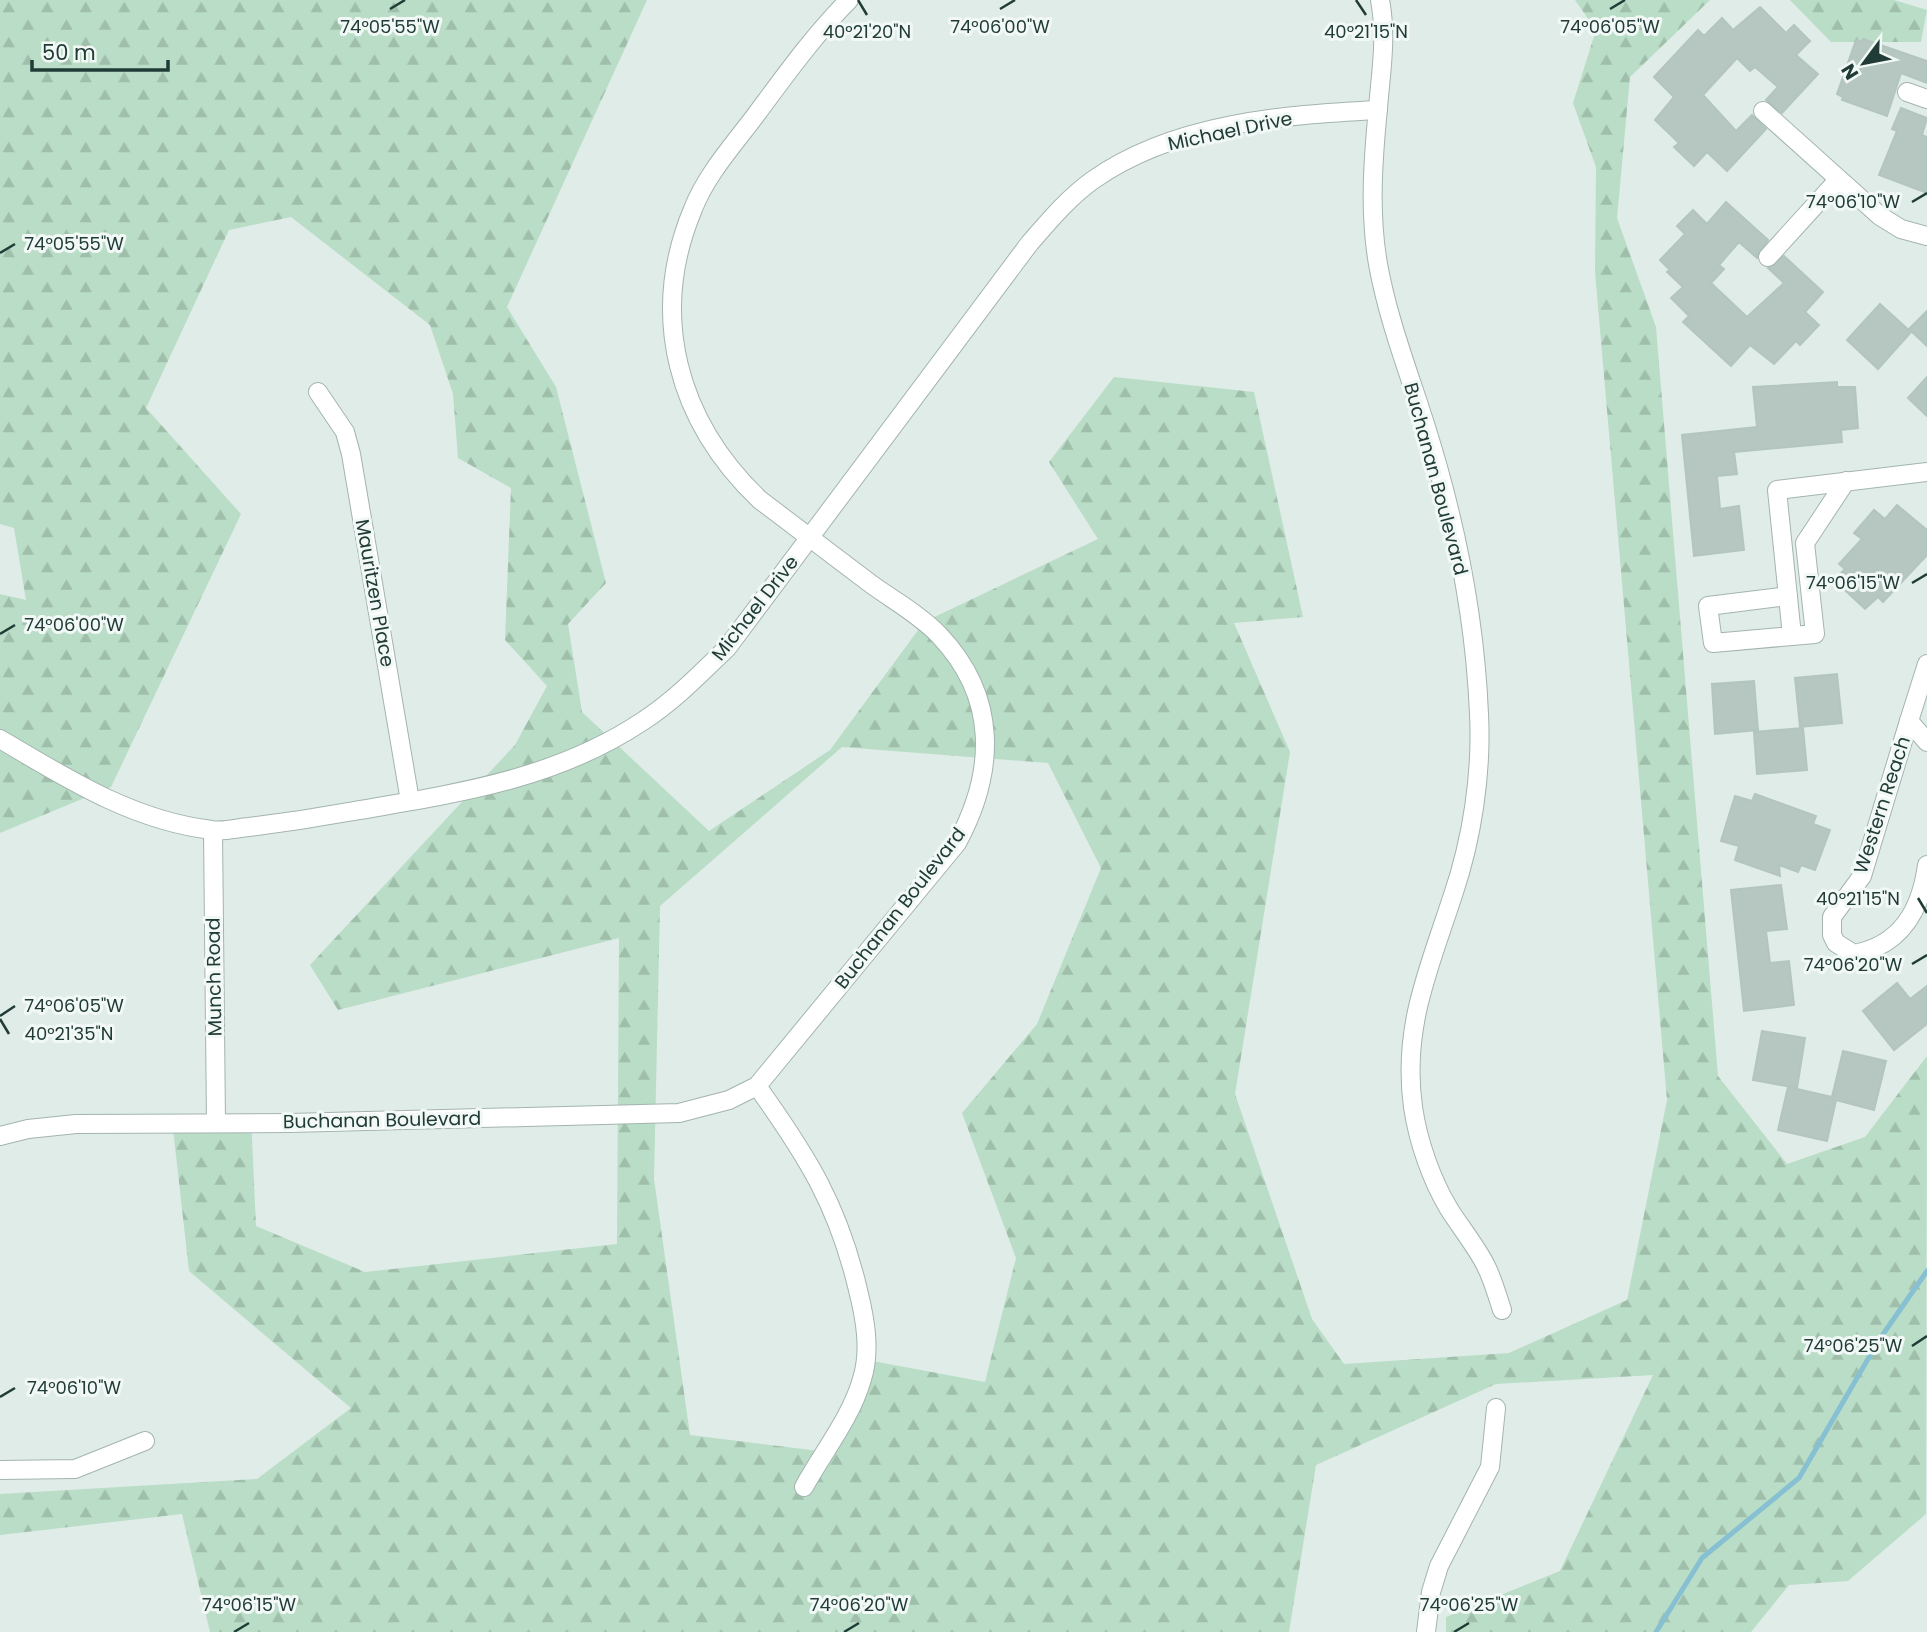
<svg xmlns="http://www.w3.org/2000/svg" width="1927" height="1632" viewBox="0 0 1927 1632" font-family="Poppins,sans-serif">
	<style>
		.forest { fill: url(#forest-firs); fill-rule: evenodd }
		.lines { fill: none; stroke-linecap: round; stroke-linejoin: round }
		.stream { stroke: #87c0d2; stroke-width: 5 }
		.building { fill: #b6c6c1; stroke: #b3c5bf; stroke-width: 2 }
		.minor-casing { stroke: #a3b4af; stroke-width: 20 }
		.minor { stroke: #fff; stroke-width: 18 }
		.ticks { fill: none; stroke: #213c37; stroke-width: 2.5 }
		.labels { text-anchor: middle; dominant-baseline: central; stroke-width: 6; stroke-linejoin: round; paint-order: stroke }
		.street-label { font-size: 19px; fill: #213c37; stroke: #f1f8f5 }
		.ticks-label { font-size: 18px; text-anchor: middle; fill: #213c37; stroke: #f1f8f5; stroke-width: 6; stroke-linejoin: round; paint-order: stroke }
	</style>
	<defs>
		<pattern id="forest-firs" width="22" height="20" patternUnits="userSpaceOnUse" patternTransform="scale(1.75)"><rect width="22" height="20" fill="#b9ddc6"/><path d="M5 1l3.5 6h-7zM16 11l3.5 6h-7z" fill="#9fbfab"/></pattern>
	</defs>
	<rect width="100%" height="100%" fill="#e0ece8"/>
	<g class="forest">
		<path d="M0 0H647L507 307 556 387 606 583 568 624 582 712 709 831 830 750 924 622 1098 539 1049 462 1114 377 1254 392 1303 617 1234 623 1290 752 1235 1094 1312 1319 1344 1364 1509 1353 1627 1300 1667 1100 1595 272 1596 167 1573 103 1596 30 1575 0H1710L1630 77 1617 218 1656 327 1718 1076 1787 1164 1865 1137 1927 1056 1926 1514 1848 1581 1789 1585 1751 1632H1446V1617L1560 1571 1653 1375 1496 1384 1316 1465 1289 1632H210L182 1514 0 1535V1494L257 1479 351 1408 189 1271 172 1120 251 1117 256 1226 365 1272 617 1244 619 938 338 1010 310 965 515 745 547 686 505 640 511 488 458 458 453 394 430 325 291 217 229 230 146 408 241 514 111 787 0 833V594L26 600 14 528 0 524ZM842 747 1048 763 1101 868 1037 1024 962 1113 1016 1258 985 1382 867 1360 819 1451 690 1435 654 1179 660 906Z"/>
		<polygon points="1790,0 1894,0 1927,10 1921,42 1831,42"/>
	</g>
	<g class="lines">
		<polyline class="stream" points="1656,1632 1702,1558 1799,1478 1879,1340 1927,1271"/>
	</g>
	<g class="building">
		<polygon points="1760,7 1786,33 1794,25 1810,41 1796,55 1818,74 1782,113 1766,100 1778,87 1755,67 1750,71 1737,58 1703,95 1736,131 1752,115 1766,129 1727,171 1707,152 1694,166 1674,147 1679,143 1655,120 1674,97 1654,77 1698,30 1704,36 1722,18 1733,30"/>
		<polygon points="1863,39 1927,61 1927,83 1901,73 1887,116 1842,100 1843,97 1837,94 1856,40 1862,42"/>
		<polygon points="1901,108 1927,118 1922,135 1927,137 1927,193 1879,175 1897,131 1892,129"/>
		<polygon points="1726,202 1768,240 1757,258 1739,242 1719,265 1724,269 1711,283 1747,317 1784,283 1768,268 1784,256 1823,292 1805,312 1819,325 1800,345 1796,341 1774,364 1750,345 1731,366 1683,322 1689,316 1671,298 1683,287 1667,272 1670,270 1660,260 1685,234 1677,226 1693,210 1707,224"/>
		<polygon points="1880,304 1911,332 1878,369 1847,340"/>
		<polygon points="1927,311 1927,346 1909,329"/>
		<polygon points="1927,377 1927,416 1908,398"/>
		<polygon points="1837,382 1837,387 1855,387 1858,428 1841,430 1842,442 1734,452 1737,474 1717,476 1720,509 1739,506 1744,550 1694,556 1682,435 1757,427 1753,387"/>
		<polygon points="1897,505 1927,530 1927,555 1883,602 1878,597 1865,609 1834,580 1845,569 1839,564 1862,539 1854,533 1874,510 1885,519"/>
		<polygon points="1837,674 1842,723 1800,727 1795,678"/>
		<polygon points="1754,681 1758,730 1715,734 1712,684"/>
		<polygon points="1803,728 1807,770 1757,774 1754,732"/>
		<polygon points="1755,794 1816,816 1813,824 1830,830 1815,870 1801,865 1798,872 1779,865 1780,876 1735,860 1739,846 1721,841 1735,796 1752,801"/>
		<polygon points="1781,885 1787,929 1766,931 1770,963 1789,961 1794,1005 1744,1011 1731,890"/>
		<polygon points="1897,983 1910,999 1927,986 1927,1024 1894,1050 1863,1011"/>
		<polygon points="1762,1031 1805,1038 1797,1088 1753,1080"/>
		<polygon points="1843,1051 1886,1061 1874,1110 1836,1100 1827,1141 1778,1130 1788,1087 1832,1097"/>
	</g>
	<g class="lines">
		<defs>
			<g id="minor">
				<path d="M1380 0C1387 37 1381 71 1378 108 1373 160 1369 212 1378 264 1388 320 1409 373 1426 427 1455 519 1475 618 1479 714 1482 774 1472 839 1453 895 1429 969 1402 1027 1413 1107 1418 1141 1431 1179 1449 1209 1461 1228 1476 1246 1486 1266 1493 1280 1497 1295 1502 1310"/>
				<polyline points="1907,92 1927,99"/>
				<polyline points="1763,111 1880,216 1901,229 1927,236"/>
				<polyline points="1768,257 1838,180"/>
				<polyline points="318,392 345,432 351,454 410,801"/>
				<polyline points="1788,596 1708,606 1713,643 1815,634 1805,543 1846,481"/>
				<polyline points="1792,636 1777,490 1927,472"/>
				<polyline points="1909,721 1927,664"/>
				<path d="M0 739C66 778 133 821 212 830 223 832 237 828 249 827 282 823 315 818 348 812 452 794 553 781 643 721 674 701 700 674 727 648L1029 244C1049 221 1068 198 1093 180 1174 123 1282 115 1378 110"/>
				<path d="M1927 742 1909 721 1862 876 1832 917V935L1836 943 1854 954C1902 945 1921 909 1927 865"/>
				<polyline points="213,831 216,1123"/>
				<path d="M757 1086C807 1156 838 1205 858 1290 865 1318 871 1350 862 1379 851 1418 823 1452 804 1487"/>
				<path d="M0 1136 28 1129 76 1124 290 1123 679 1113 729 1100 757 1086 957 843C996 771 998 697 939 635 920 615 893 600 871 584 834 556 797 528 760 500 678 422 648 316 693 209 707 173 736 142 758 112 787 73 815 34 849 0"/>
				<polyline points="0,1470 75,1469 145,1441"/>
				<polyline points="1426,1632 1431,1592 1439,1566 1490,1467 1496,1408"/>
			</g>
		</defs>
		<use href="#minor" class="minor-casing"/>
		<use href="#minor" class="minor"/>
	</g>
	<path class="ticks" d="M858 0 867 15M1356 0 1366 15M390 9 405 0M1000 9 1015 0M1610 9 1625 0M1912 202 1927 193M0 253 15 244M1912 583 1927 574M0 634 15 625M1918 898 1927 913M1912 964 1927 955M0 1016 15 1006M0 1019 9 1034M1912 1346 1927 1336M0 1397 15 1388M234 1632 249 1623M844 1632 859 1623M1454 1632 1469 1623"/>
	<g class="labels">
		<g class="street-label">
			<text transform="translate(1230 131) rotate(-12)">Michael Drive</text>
			<text transform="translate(1436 479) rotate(75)">Buchanan Boulevard</text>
			<text transform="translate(375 593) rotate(80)">Mauritzen Place</text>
			<text transform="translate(755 608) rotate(-52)">Michael Drive</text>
			<text transform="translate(1882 805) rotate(-72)">Western Reach</text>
			<text transform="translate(900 908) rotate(-52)">Buchanan Boulevard</text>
			<text transform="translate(214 977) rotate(-91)">Munch Road</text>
			<text transform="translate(382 1120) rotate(-1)">Buchanan Boulevard</text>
		</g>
	</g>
	<g class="ticks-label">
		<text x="390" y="33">74°05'55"W</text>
		<text x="1610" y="33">74°06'05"W</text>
		<text x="1000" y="33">74°06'00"W</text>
		<text x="867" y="38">40°21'20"N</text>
		<text x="1366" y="38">40°21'15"N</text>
		<text x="1853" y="208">74°06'10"W</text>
		<text x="74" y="250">74°05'55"W</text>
		<text x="1853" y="589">74°06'15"W</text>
		<text x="74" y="631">74°06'00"W</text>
		<text x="1858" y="905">40°21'15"N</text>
		<text x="1853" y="971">74°06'20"W</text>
		<text x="74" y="1012">74°06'05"W</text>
		<text x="69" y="1040">40°21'35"N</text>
		<text x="1853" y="1352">74°06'25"W</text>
		<text x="74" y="1394">74°06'10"W</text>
		<text x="249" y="1611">74°06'15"W</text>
		<text x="859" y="1611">74°06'20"W</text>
		<text x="1469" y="1611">74°06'25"W</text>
	</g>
	<g transform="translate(1864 63) rotate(238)" stroke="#f1f8f5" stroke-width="5" paint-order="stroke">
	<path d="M0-5L12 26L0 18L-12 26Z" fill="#213c37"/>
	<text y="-10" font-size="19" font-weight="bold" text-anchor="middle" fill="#213c37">N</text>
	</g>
	<path d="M32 60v10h136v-10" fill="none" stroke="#213c37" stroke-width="3.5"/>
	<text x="42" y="60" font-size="21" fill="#213c37" stroke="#f1f8f5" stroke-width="5" paint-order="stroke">50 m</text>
</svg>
